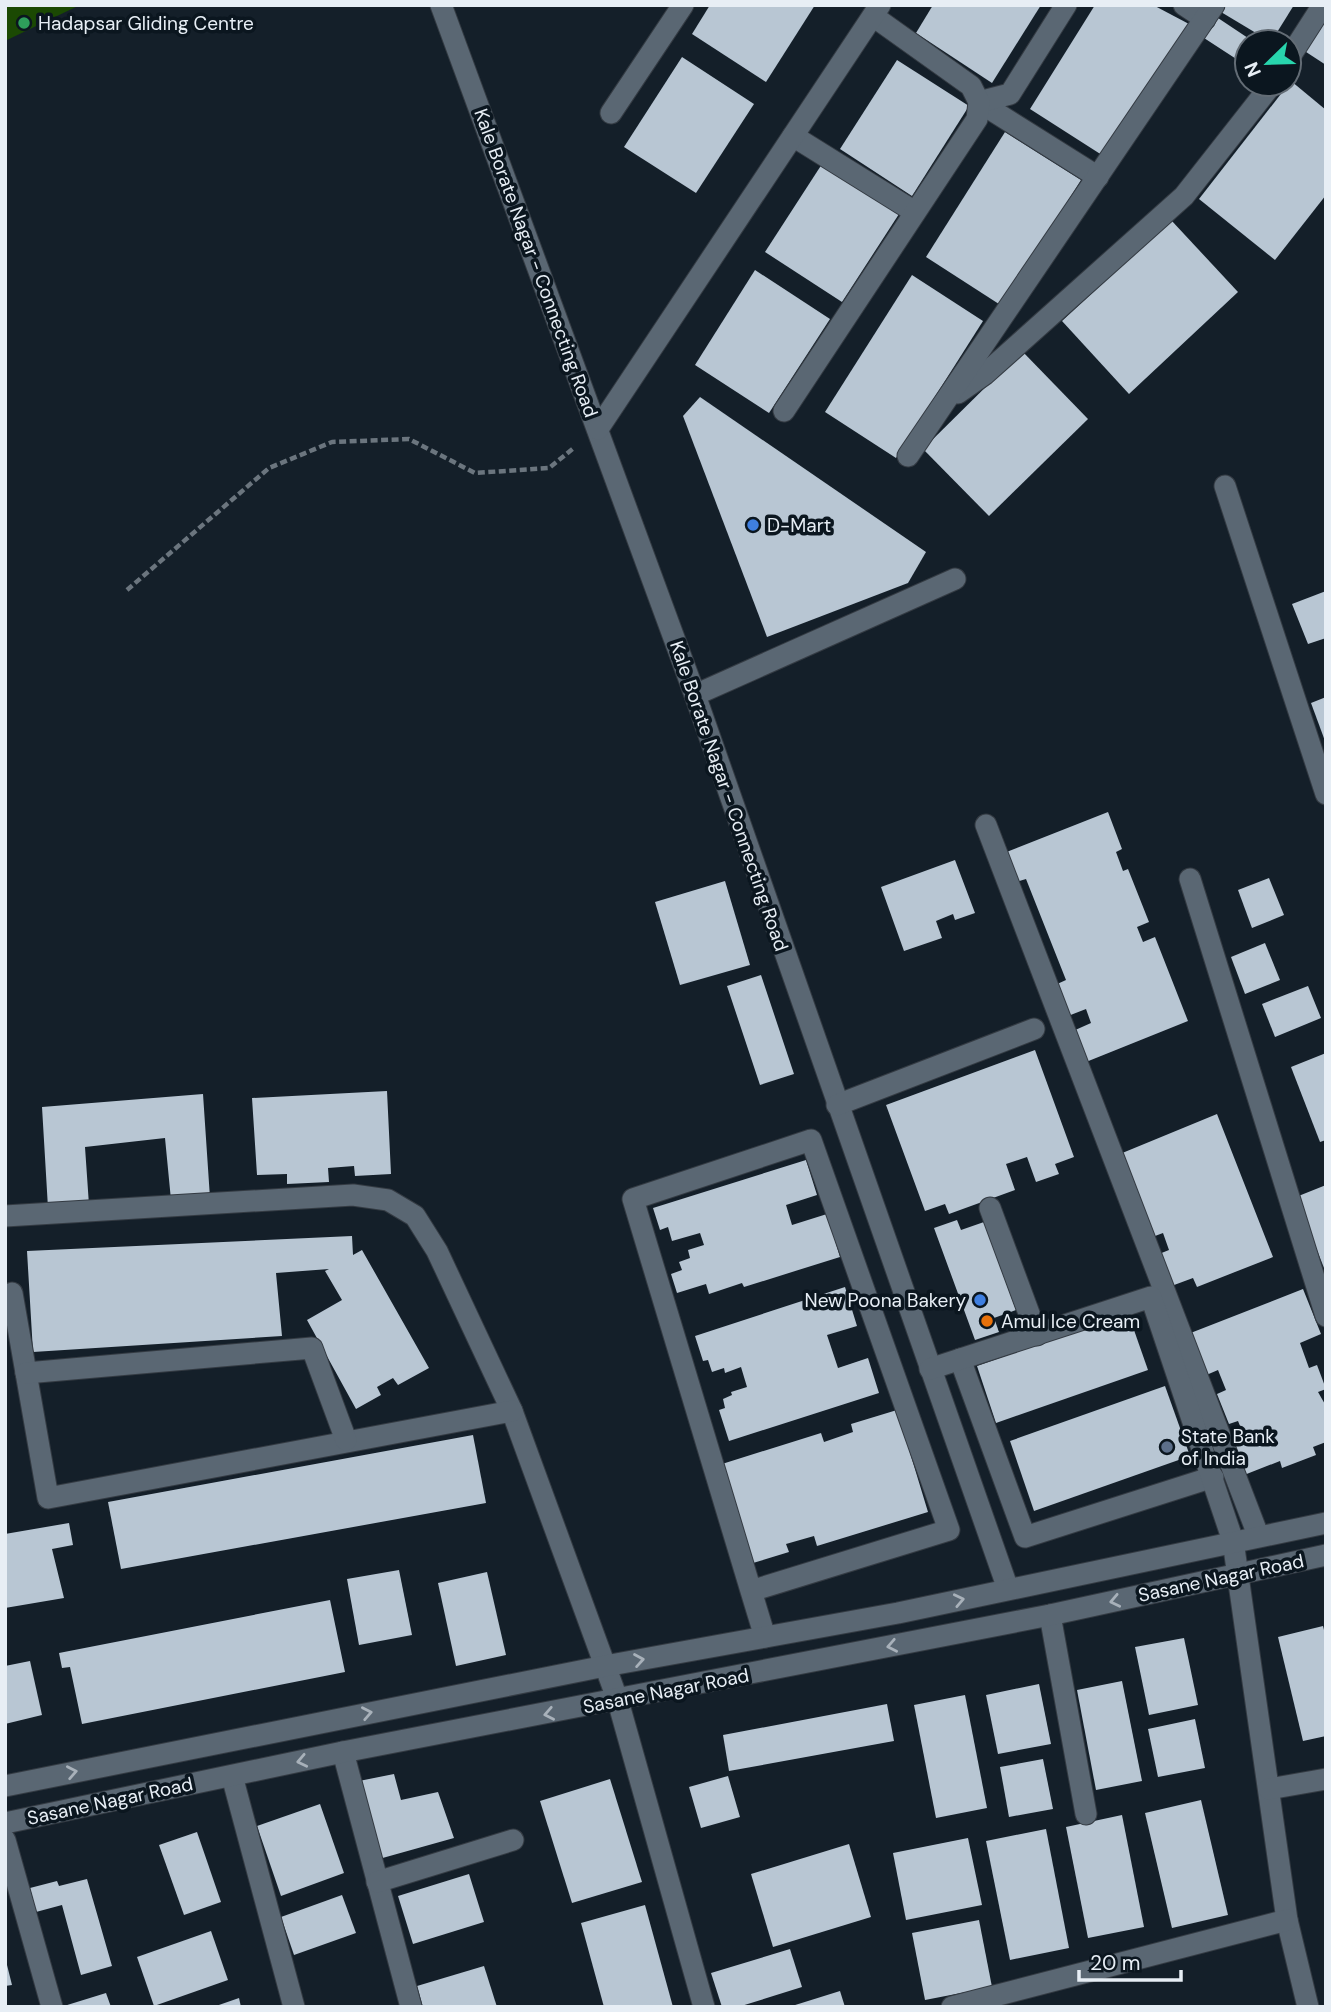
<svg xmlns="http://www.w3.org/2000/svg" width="1331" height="2012" viewBox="0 0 1331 2012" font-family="'DM Sans',sans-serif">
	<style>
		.green { fill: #1b4903 }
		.building { fill: #b8c6d3 }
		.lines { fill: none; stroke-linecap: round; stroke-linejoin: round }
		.minor-casing { stroke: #343b43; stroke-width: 23 }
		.path { stroke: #6b757e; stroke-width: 4.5; stroke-dasharray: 7 3.5; stroke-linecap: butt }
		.minor { stroke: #5a6773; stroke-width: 21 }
		.oneway { stroke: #a8b1ba }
		.leisure-dot { fill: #2e9e5b; stroke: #0b161f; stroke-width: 2.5 }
		.shop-dot { fill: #3f7fe0; stroke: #0b161f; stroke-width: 2.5 }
		.food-dot { fill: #e8710a; stroke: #0b161f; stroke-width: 2.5 }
		.service-dot { fill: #5c6f8a; stroke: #0b161f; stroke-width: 2.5 }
		.labels { text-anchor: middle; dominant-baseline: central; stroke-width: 7; stroke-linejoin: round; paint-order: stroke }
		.poi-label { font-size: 19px; fill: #e7eef5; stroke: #0b161f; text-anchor: start }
		.street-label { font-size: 19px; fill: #e7eef5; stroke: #0b161f }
	</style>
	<rect width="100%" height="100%" fill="#141f29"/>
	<polygon class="green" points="5,5 80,5 5,41"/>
	<g class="building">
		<polygon points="710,5 815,5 766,82 692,34"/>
		<polygon points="933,5 1041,5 992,83 916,33"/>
		<polygon points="1095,5 1153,5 1189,24 1105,157 1030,109"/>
		<polygon points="1225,5 1294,5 1271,42 1221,12"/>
		<polygon points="1326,15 1326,65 1303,50"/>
		<polygon points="1218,18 1254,42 1247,42 1247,66 1204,38"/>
		<polygon points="682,57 754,104 696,193 624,147"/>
		<polygon points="897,60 969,106 912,196 840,149"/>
		<polygon points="1291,81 1326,110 1326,195 1275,260 1199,199"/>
		<polygon points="1005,132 1081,180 1002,306 926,257"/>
		<polygon points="822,164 899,214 842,302 765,252"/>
		<polygon points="1171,220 1238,292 1129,394 1062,321"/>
		<polygon points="755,270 830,319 769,413 695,365"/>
		<polygon points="912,275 983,321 896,458 825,412"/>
		<polygon points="1022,351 1088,419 989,516 923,449"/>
		<polygon points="700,397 926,552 908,583 767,637 683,416"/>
		<polygon points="1326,591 1326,638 1308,644 1292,604"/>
		<polygon points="1326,697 1326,741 1325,741 1311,703"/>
		<polygon points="1108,812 1122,849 1116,852 1123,871 1128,869 1149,922 1137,927 1143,942 1155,937 1188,1021 1086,1062 1073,1031 1091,1023 1086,1009 1068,1016 1055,985 1066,980 1026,879 1016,882 1004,853"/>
		<polygon points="955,860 975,913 955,920 953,914 936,921 942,938 904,951 881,887"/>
		<polygon points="1269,878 1284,915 1252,928 1238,890"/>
		<polygon points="725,881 750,965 680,985 655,902"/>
		<polygon points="1265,943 1280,980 1245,994 1231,957"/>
		<polygon points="761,975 794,1074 760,1085 727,986"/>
		<polygon points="1308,986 1321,1018 1275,1037 1262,1004"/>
		<polygon points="1035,1050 1074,1157 1055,1164 1059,1174 1036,1182 1027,1157 1006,1164 1015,1190 949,1214 945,1204 925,1211 886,1105"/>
		<polygon points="1326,1053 1326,1140 1320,1142 1291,1067"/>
		<polygon points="387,1091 391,1174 355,1176 354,1166 328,1168 329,1182 287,1184 287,1174 257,1175 252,1098"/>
		<polygon points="203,1094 210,1198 171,1200 165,1138 85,1147 89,1205 48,1208 42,1107"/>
		<polygon points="1217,1114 1273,1257 1197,1287 1193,1278 1166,1288 1154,1256 1169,1250 1163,1233 1155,1236 1136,1189 1115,1156"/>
		<polygon points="806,1160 817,1195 786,1205 792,1225 827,1214 840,1257 744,1287 742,1283 709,1294 706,1284 677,1293 671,1274 682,1270 679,1262 690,1258 688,1250 704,1245 700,1233 672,1241 668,1227 660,1230 653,1208"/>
		<polygon points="1326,1185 1326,1273 1296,1197"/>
		<polygon points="957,1220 961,1230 984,1222 1016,1310 994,1318 999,1332 975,1340 934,1228"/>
		<polygon points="352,1236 353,1255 362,1250 429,1368 398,1385 393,1378 377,1387 381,1395 356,1409 307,1320 342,1300 325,1271 329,1269 276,1273 282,1336 33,1352 27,1251"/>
		<polygon points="845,1287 857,1326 827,1335 838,1368 868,1358 879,1393 729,1441 719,1410 725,1408 723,1399 732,1395 731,1392 747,1387 741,1367 725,1373 724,1368 712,1372 708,1360 703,1361 695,1336"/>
		<polygon points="1303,1289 1321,1334 1300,1343 1309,1368 1317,1365 1326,1389 1318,1392 1326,1406 1326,1442 1313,1447 1316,1455 1282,1468 1280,1461 1239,1477 1227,1445 1245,1438 1238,1421 1229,1424 1217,1394 1226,1390 1218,1370 1204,1376 1188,1334"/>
		<polygon points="1128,1313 1148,1370 996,1423 977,1366"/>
		<polygon points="1165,1386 1190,1456 1034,1511 1010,1441"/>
		<polygon points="897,1410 928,1512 817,1546 814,1536 786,1544 789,1552 753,1563 722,1464 821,1433 824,1442 853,1432 851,1424"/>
		<polygon points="473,1435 486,1503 121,1569 108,1502"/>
		<polygon points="69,1523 73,1545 52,1549 64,1598 5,1608 5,1534"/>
		<polygon points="399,1570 412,1635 359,1645 347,1579"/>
		<polygon points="487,1572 506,1655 456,1666 438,1583"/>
		<polygon points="330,1600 345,1672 82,1724 70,1667 62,1668 59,1653"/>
		<polygon points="1323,1626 1326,1638 1326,1736 1303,1741 1278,1637"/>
		<polygon points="1184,1638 1198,1705 1149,1715 1135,1647"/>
		<polygon points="30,1661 42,1715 5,1724 5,1666"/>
		<polygon points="1122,1681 1142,1781 1096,1790 1077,1690"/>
		<polygon points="1039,1684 1051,1744 998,1754 986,1695"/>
		<polygon points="965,1695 987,1808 936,1818 914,1705"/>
		<polygon points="887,1704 894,1741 729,1771 723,1735"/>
		<polygon points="1195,1719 1205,1768 1158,1777 1148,1729"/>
		<polygon points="1043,1759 1053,1809 1009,1817 1000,1767"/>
		<polygon points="394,1774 401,1800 438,1792 454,1838 379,1859 359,1781"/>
		<polygon points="728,1776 740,1817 701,1828 689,1787"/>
		<polygon points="610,1779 642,1882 572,1903 540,1801"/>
		<polygon points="1201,1800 1228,1915 1172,1928 1145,1813"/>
		<polygon points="320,1804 344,1873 281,1896 257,1826"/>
		<polygon points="1122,1815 1144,1927 1088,1938 1066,1827"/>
		<polygon points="1046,1829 1069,1948 1010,1960 986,1841"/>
		<polygon points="197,1832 221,1902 184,1915 159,1845"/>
		<polygon points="968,1838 982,1905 906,1920 893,1853"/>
		<polygon points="849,1844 871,1917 773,1947 751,1874"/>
		<polygon points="469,1874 484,1922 413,1944 398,1896"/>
		<polygon points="87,1879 112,1966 81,1975 62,1905 36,1912 30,1888 57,1881 59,1886"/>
		<polygon points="342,1895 356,1933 294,1955 281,1917"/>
		<polygon points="645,1905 673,2007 604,2007 581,1923"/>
		<polygon points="979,1920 992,1987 925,2000 912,1933"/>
		<polygon points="211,1931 228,1980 154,2006 137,1957"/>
		<polygon points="790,1949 802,1987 738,2007 722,2007 711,1973"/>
		<polygon points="6,1961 12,1985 5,1986 5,1962"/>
		<polygon points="484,1966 497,2007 423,2007 417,1986"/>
		<polygon points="840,1991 845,2007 792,2007 792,2006"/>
		<polygon points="106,1993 111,2007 64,2007 64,2006"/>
		<polygon points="239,1998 241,2007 216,2007 216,2006"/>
	</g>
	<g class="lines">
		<defs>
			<g id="minor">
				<polyline points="441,5 695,695 1008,1589"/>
				<polyline points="1184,5 1205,19"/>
				<polyline points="1289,58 1323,5"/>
				<polyline points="979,102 1098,177"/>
				<polyline points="979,102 1010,94 1066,5"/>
				<polyline points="611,113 683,5"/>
				<polyline points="793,136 915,212"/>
				<polyline points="958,393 985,374 1184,196 1272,84"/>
				<polyline points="784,411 977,119 979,102 971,86 873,16"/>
				<polyline points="598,429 880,5"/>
				<polyline points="908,456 1214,5"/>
				<polyline points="1225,486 1326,794"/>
				<polyline points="695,695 955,579"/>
				<polyline points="986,825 1258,1535"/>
				<polyline points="1190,879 1326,1316"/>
				<polyline points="837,1105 1034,1029"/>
				<polyline points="990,1208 1037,1335"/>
				<polyline points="5,1216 353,1195 388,1200 415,1216 437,1251 512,1411 618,1701 704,2007"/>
				<polyline points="12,1293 48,1498 512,1411"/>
				<polyline points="960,1359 1025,1537 1213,1477"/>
				<polyline points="930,1369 1151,1297 1233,1541 1287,1920 1308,2007"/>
				<polyline points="26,1373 312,1348 346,1440"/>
				<polyline points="751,1591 949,1530 811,1140 633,1199 751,1591 765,1637"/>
				<polyline points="1050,1615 1086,1814"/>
				<polyline points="343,1752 411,2007"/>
				<polyline points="232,1776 294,2007"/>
				<polyline points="5,1786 605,1666 898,1613 1326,1523"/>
				<polyline points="1269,1789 1326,1779"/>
				<polyline points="5,1823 343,1752 1050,1615 1326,1555"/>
				<polyline points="5,1840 52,2007"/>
				<polyline points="377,1882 513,1840"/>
				<polyline points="952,2007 1287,1920"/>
			</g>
		</defs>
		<use href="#minor" class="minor-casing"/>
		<polyline class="path" points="127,590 269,468 332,442 409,439 475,473 549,468 575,447"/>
		<use href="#minor" class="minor"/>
	</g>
	<defs><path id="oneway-chevron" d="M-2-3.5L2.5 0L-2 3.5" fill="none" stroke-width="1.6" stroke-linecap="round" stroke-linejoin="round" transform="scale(1.75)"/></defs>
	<g class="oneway">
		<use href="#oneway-chevron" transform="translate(959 1600) rotate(-12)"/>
		<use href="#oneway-chevron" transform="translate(1115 1601) rotate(168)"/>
		<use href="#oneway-chevron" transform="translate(892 1646) rotate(169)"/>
		<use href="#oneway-chevron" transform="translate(639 1660) rotate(-10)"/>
		<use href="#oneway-chevron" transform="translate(367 1713) rotate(-11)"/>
		<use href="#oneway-chevron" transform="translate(549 1714) rotate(169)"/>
		<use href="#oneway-chevron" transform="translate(302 1761) rotate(168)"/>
		<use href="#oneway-chevron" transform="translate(72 1772) rotate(-11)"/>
	</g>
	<circle class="leisure-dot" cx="24" cy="23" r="7"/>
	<g class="shop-dot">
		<circle cx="753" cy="525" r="7"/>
		<circle cx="980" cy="1300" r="7"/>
	</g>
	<circle class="food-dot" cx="987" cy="1321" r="7"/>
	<circle class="service-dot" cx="1167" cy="1447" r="7"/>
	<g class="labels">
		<g class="poi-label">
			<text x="38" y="23">Hadapsar Gliding Centre</text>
			<text x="767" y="525">D-Mart</text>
			<text x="966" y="1300" text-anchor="end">New Poona Bakery</text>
			<text x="1001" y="1321">Amul Ice Cream</text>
			<text x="1181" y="1436">State Bank<tspan x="1181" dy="22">of India</tspan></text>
		</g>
		<g class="street-label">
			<text transform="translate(536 263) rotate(70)">Kale Borate Nagar - Connecting Road</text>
			<text transform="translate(729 796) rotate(71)">Kale Borate Nagar - Connecting Road</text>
			<text transform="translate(1221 1578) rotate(-12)">Sasane Nagar Road</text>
			<text transform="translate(666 1691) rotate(-11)">Sasane Nagar Road</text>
			<text transform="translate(110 1801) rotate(-12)">Sasane Nagar Road</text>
		</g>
	</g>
	<rect width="1331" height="2012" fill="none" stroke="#e7eef5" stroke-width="14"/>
	<g transform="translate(1268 63) rotate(247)"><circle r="33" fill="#0b161f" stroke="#636c75" stroke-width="2"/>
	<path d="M0-5L12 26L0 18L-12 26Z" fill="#28d5ad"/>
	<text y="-10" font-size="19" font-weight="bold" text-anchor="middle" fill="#e7eef5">N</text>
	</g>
	<path d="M1079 1970v10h102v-10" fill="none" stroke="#e7eef5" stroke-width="3.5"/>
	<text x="1090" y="1970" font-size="21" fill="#e7eef5" stroke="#0b161f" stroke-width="5" paint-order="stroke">20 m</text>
</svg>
